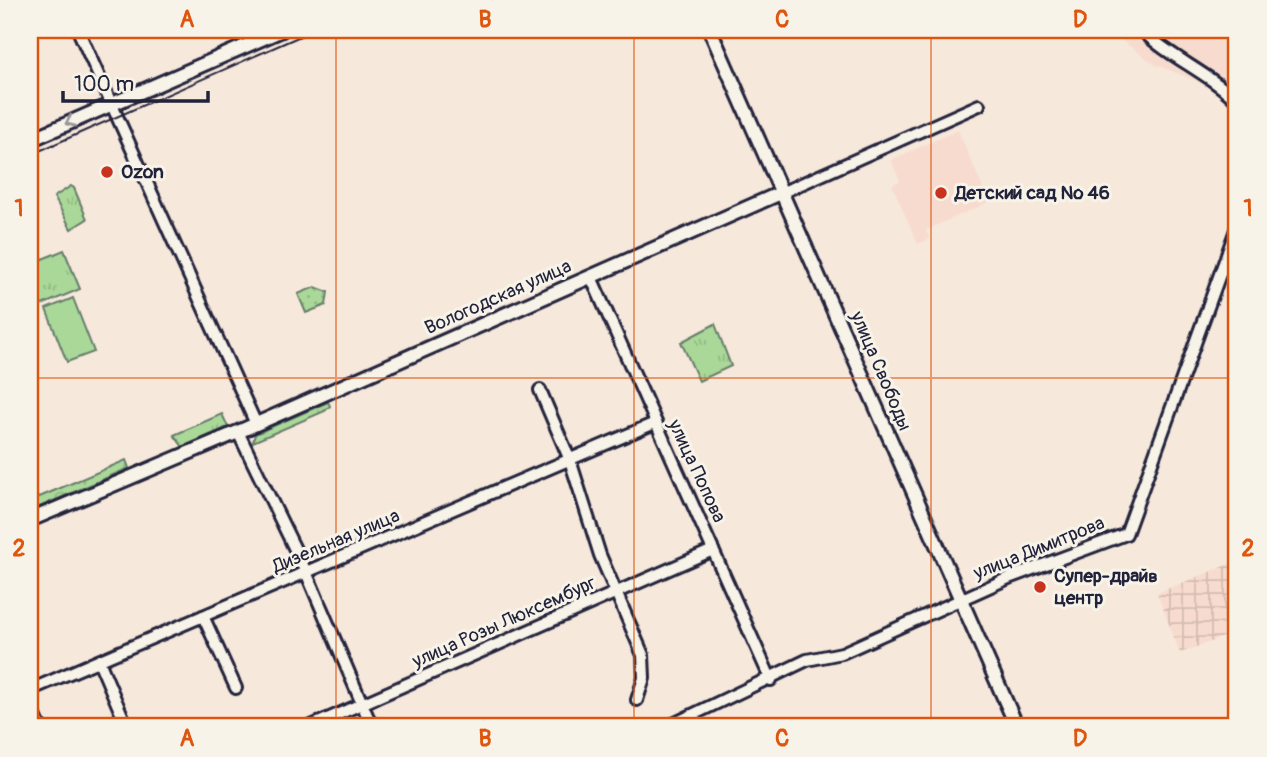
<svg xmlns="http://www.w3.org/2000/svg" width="1267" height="757" viewBox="0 0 1267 757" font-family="Pangolin,sans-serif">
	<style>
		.built { fill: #f7dbce }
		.industrial { fill: url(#industrial-grid) }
		.grass { fill: url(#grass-tufts); stroke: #667d6a; stroke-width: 2 }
		.forest { fill: url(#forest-crowns); stroke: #667d6a; stroke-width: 2 }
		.park { fill: url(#park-dots); stroke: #667d6a; stroke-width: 2 }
		.pitch { fill: #a9d898; stroke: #667d6a; stroke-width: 2 }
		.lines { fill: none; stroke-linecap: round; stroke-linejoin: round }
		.minor-casing { stroke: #22223b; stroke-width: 16 }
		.major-casing { stroke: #22223b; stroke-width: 18 }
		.minor { stroke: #f7f3e8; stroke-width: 10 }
		.major { stroke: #f7f3e8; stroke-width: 12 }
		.tram { stroke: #22223b; stroke-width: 2 }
		.oneway { stroke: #97959a }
		.grid { fill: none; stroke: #de560e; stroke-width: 2; stroke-opacity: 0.55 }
		.poi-dot { fill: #c8321e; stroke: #f7f3e8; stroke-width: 2.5 }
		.labels { text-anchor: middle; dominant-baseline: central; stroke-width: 6; stroke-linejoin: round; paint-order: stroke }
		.poi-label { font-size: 19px; font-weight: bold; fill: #22223b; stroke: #f7f3e8; text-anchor: start }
		.street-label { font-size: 19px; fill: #22223b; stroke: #f7f3e8 }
		.neatline { fill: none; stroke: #de560e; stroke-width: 2.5 }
		.grid-label { font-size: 23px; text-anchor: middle; font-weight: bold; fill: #de560e }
	</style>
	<defs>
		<pattern id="industrial-grid" width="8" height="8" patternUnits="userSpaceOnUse" patternTransform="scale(1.75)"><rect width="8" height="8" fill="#f7dbce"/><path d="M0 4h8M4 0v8" fill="none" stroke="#d3bcb2"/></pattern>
		<pattern id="grass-tufts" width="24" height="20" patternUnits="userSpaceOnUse" patternTransform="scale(1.75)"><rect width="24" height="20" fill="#a9d898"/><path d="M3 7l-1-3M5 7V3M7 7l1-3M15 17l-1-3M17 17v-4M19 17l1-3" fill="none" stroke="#91b984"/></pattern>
		<pattern id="forest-crowns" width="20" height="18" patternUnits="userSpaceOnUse" patternTransform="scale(1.75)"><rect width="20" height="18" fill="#a9d898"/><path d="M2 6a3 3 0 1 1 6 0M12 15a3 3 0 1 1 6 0" fill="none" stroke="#91b984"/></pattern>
		<pattern id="park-dots" width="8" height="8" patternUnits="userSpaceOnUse" patternTransform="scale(1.75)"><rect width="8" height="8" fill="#a9d898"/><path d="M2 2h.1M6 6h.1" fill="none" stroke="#91b984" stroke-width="1.8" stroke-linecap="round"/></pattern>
	</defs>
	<rect width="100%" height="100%" fill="#f7e8dc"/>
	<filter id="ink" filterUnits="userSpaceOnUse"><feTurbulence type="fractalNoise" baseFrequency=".0143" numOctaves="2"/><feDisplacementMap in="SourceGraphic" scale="14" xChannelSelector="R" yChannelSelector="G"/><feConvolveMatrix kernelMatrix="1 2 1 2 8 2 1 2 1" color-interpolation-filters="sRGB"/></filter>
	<g filter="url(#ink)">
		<g class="built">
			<polygon points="1125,30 1237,30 1237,97 1154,64 1117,37"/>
			<polygon points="958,130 989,202 926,230 930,239 918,244 892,185 900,181 891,160"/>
		</g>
		<polygon class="industrial" points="1237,561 1237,632 1180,653 1157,593"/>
		<g class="grass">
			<polygon points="71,186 74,188 87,219 71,229 54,197"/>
			<polygon points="64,250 80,289 30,310 30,264"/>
			<polygon points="715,324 731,366 699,381 681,342"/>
			<polygon points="328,402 330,406 325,411 253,442 255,434"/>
			<polygon points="222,414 228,427 183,447 174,435"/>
		</g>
		<polygon class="forest" points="126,460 129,468 30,511 30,501"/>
		<polygon class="park" points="315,287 328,292 326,305 306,313 298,294"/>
		<polygon class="pitch" points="73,298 94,352 67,362 46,309"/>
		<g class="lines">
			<defs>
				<g id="minor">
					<polyline points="78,30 256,424"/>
					<path d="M1142 30C1170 58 1208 72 1237 101"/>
					<polyline points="783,192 979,105"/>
					<polyline points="591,277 771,680"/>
					<polyline points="540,390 570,460 600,555 643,655 644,678 637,700"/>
					<polyline points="238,432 306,572 372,727"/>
					<polyline points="203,616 236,688"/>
					<polyline points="99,661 127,727"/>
					<polyline points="30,690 655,423"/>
					<polyline points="30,704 40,727"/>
					<polyline points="309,727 713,550"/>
					<polyline points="667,727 807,660 842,653 1011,577 1126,534 1237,227"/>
				</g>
				<g id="major">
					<polyline points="710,30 1017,727"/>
					<polyline points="30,140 282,30"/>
					<polyline points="30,520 238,432 783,192"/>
				</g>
			</defs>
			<use href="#minor" class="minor-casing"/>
			<use href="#major" class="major-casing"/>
			<use href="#minor" class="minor"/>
			<use href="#major" class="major"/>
			<polyline class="tram" points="30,155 314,30"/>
		</g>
		<defs><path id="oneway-chevron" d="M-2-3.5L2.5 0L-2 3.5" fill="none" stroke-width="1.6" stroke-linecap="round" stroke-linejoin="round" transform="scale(1.75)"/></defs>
		<use class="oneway" href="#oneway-chevron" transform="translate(70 122) rotate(156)"/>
	</g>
	<path class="grid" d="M336 30V727M634 30V727M931 30V727M30 378H1237"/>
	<g class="poi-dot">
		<circle cx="107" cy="172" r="7"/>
		<circle cx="941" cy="193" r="7"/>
		<circle cx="1040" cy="587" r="7"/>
	</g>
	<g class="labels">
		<g class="poi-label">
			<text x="121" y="172">Ozon</text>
			<text x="955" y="193">Детский сад № 46</text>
			<text x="1054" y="576">Супер-драйв<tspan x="1054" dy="22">центр</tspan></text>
		</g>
		<g class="street-label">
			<text transform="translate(498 297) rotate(-24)">Вологодская улица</text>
			<text transform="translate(881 371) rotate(67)">улица Свободы</text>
			<text transform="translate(697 471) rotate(65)">улица Попова</text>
			<text transform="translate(336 541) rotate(-23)">Дизельная улица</text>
			<text transform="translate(1039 548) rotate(-22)">улица Димитрова</text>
			<text transform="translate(504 622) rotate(-24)">улица Розы Люксембург</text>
		</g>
	</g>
	<rect width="1267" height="757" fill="none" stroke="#f7f3e8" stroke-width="77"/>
	<path d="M63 91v10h145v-10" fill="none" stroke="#22223b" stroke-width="3.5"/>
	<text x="74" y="91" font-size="21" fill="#22223b" stroke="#f7f3e8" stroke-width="5" paint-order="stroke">100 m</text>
	<rect x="38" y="38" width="1190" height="680" class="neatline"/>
	<g class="grid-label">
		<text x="187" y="27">A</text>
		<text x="485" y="27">B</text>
		<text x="782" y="27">C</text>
		<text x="1080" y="27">D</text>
		<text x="19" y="216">1</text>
		<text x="1248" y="216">1</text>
		<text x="19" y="556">2</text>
		<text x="1248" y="556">2</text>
		<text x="187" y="746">A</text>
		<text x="485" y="746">B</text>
		<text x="782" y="746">C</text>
		<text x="1080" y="746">D</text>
	</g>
</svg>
